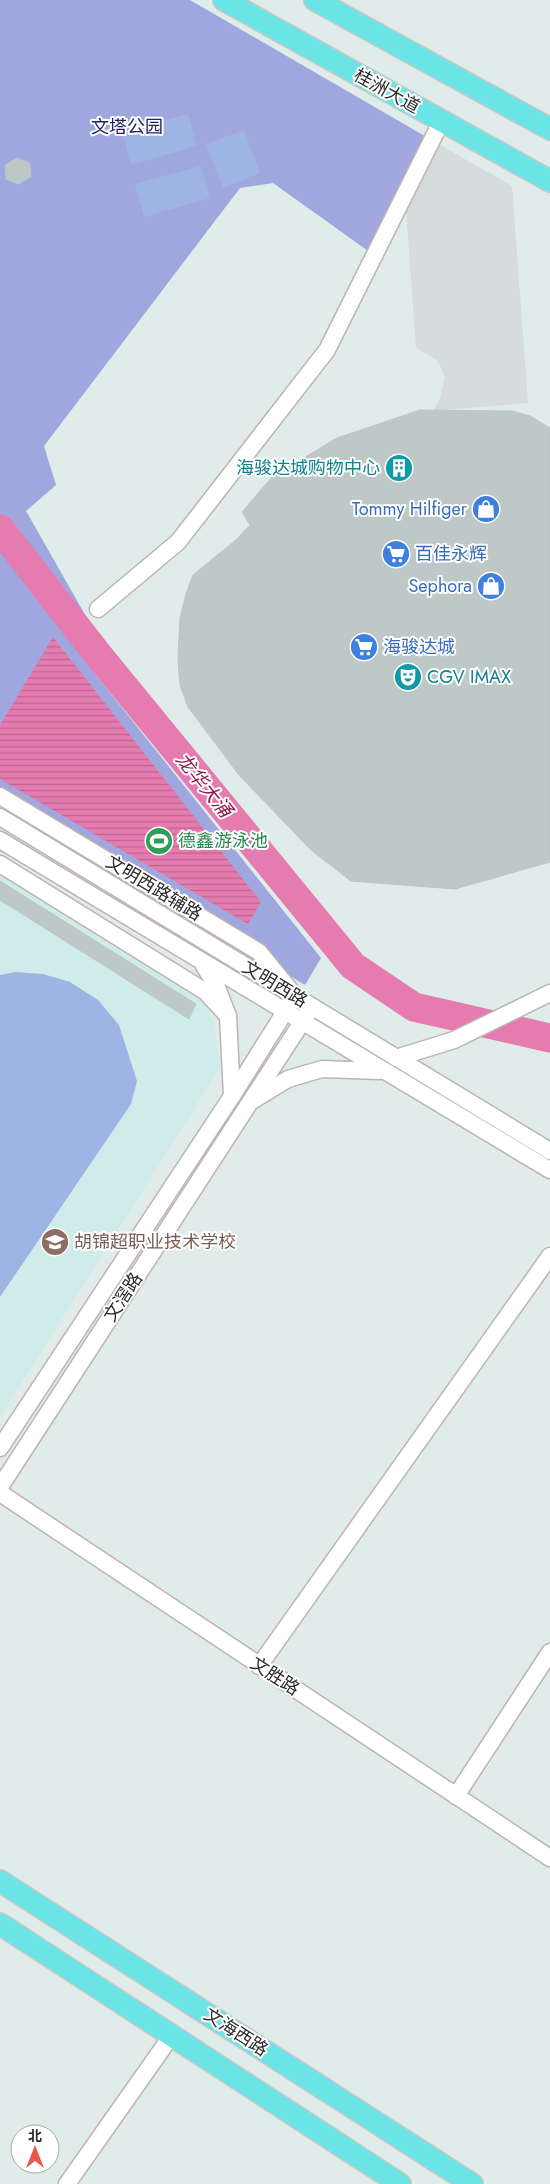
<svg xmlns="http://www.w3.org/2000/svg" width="550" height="2184" viewBox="0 0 550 2184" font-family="Jost,'Noto Sans SC',sans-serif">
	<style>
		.education { fill: #d0ecea }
		.grass { fill: #a0a6de }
		.pitch { fill: #9db4e4 }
		.plaza { fill: #d5dcdb }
		.water { fill: url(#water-rules) }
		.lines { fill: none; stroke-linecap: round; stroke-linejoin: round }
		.river { stroke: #e57baf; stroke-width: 29 }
		.building { fill: #bec8c6; stroke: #b8c7c6 }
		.minor-casing { stroke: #beb3b2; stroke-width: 19 }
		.major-casing { stroke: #c8c8c8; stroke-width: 24 }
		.minor { stroke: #fff; stroke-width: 16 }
		.major { stroke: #6ae4e5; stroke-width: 21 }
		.labels { text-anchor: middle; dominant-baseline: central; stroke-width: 4; stroke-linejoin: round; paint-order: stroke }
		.street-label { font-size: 18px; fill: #2b2b2b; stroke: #fff }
		.park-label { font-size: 18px; fill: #232163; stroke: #fff }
		.culture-label { font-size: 18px; fill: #0d838f; stroke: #fff; text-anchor: end }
		.shop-label { font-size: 18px; fill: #366cbe; stroke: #fff; text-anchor: end }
		.leisure-label { font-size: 18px; fill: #27864d; stroke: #fff; text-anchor: start }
		.education-label { font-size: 18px; fill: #785e54; stroke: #fff; text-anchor: start }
		.water-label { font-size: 19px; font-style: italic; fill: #92194b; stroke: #fff }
	</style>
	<defs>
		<pattern id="water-rules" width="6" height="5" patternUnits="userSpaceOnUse" patternTransform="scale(1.25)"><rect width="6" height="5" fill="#e57baf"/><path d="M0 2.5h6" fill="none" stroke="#ba658f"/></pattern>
	</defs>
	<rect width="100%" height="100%" fill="#dfece9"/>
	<polygon class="education" points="0,868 200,992 214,1024 220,1068 0,1417"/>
	<polygon class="grass" points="0,0 190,0 435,142 371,253 273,183 240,188 44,446 56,485 26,511 108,655 92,670 321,958 305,985 0,801"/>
	<g class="pitch">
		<polygon points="188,114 197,146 131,165 122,132"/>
		<polygon points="244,130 260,173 223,188 206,144"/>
		<polygon points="201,166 210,198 144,217 135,184"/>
		<polygon points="15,972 43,974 70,982 98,1000 119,1025 137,1081 131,1104 0,1297 0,975"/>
	</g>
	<polygon class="plaza" points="435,142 512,186 528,403 433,411 440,398 445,377 438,361 416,348 405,194"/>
	<polygon class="water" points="53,637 261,902 248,924 0,779 0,725"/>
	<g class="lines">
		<polyline class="river" points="0,529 99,656 353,966 414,1007 550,1038"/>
	</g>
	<g class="building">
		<polygon points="17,158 30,163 31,177 18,184 6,179 5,165"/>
		<polygon points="420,410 512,411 530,416 550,428 550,862 455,889 351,881 311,850 239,775 188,707 180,685 178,659 180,618 186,594 193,575 237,539 250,525 242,512 272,477 337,438"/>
		<polygon points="0,881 196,1004 189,1019 0,900"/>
	</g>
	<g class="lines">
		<defs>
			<g id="minor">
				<polyline points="98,609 178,542 327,350 441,122"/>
				<polyline points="0,796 259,952 295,996 232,1096 0,1448"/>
				<polyline points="0,817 550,1151"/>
				<polyline points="0,840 550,1170"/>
				<polyline points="0,864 206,992 228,1016"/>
				<polyline points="204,966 216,985 228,1016 232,1096"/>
				<polyline points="396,1058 454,1040 550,993"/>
				<polyline points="252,1101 288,1079 322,1069 380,1071"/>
				<polyline points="0,1487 308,1013"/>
				<polyline points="0,1493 550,1858"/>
				<polyline points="259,1666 550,1256"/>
				<polyline points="456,1796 550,1652"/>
				<polyline points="67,2184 172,2035"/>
			</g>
			<g id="major">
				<polyline points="224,0 550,181"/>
				<polyline points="315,0 550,129"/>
				<polyline points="0,1881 472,2184"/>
				<polyline points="0,1924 400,2184"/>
			</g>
		</defs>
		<use href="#minor" class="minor-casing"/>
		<use href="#major" class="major-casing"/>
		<use href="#minor" class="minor"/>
		<use href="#major" class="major"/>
	</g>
	<defs>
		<symbol id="building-disc" viewBox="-11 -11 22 22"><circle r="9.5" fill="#0f9aa8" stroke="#fff"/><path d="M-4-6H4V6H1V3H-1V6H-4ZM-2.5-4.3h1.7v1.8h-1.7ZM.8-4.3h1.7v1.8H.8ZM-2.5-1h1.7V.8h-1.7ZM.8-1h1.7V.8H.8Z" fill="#fff"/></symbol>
		<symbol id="shop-disc" viewBox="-11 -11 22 22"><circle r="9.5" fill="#3f7fe0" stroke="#fff"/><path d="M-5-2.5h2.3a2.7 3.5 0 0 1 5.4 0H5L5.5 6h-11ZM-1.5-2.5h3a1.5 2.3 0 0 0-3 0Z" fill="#fff"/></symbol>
		<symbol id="supermarket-disc" viewBox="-11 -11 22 22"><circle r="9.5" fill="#3f7fe0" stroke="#fff"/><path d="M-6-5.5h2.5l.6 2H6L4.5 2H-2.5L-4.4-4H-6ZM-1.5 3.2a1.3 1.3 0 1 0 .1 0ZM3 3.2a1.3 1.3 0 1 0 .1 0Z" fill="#fff"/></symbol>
		<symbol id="theatre-disc" viewBox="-11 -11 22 22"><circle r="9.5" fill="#0f9aa8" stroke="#fff"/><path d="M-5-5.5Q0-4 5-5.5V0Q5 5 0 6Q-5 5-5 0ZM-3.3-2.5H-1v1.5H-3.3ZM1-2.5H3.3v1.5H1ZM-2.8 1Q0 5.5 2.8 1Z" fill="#fff"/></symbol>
		<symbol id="stadium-disc" viewBox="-11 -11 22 22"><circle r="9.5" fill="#2e9e5b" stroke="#fff"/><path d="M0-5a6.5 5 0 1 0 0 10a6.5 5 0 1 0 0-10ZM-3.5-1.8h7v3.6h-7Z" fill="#fff"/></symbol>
		<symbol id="school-disc" viewBox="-11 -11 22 22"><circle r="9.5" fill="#8d6e63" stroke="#fff"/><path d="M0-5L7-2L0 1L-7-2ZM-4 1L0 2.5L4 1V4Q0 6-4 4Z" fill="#fff"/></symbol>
	</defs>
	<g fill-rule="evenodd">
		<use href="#building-disc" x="383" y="452" width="32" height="32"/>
		<use href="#shop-disc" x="470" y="493" width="32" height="32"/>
		<use href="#supermarket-disc" x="380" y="538" width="32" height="32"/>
		<use href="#shop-disc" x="475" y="570" width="32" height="32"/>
		<use href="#supermarket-disc" x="348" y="631" width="32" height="32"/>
		<use href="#theatre-disc" x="392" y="661" width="32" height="32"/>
		<use href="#stadium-disc" x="143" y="825" width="32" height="32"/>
		<use href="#school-disc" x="39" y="1226" width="32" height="32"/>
	</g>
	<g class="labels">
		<g class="street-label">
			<text transform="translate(387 91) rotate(29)">桂洲大道</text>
			<text transform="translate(154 888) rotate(31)">文明西路辅路</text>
			<text transform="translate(275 984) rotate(31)">文明西路</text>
			<text transform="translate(123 1297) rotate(-57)">文滘路</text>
			<text transform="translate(275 1676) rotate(33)">文胜路</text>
			<text transform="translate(236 2032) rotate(33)">文海西路</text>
		</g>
		<g class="park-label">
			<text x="127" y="127">文塔公园</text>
		</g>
		<g class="culture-label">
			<text x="380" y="468">海骏达城购物中心</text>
			<text x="427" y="677" text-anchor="start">CGV IMAX</text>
		</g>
		<g class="shop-label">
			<text x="467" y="509">Tommy Hilfiger</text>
			<text x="415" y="554" text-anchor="start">百佳永辉</text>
			<text x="472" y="586">Sephora</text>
			<text x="383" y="647" text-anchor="start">海骏达城</text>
		</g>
		<g class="leisure-label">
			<text x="178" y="841">德鑫游泳池</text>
		</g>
		<g class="education-label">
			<text x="74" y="1242">胡锦超职业技术学校</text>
		</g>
		<g class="water-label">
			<text transform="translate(204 785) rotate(51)">龙华大涌</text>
		</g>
	</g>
	<g transform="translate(35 2149)"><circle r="24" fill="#ffffff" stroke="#aaaaaa"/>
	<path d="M0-4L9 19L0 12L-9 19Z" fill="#eb564d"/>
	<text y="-8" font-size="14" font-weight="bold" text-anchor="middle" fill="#2b2b2b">北</text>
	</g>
</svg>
